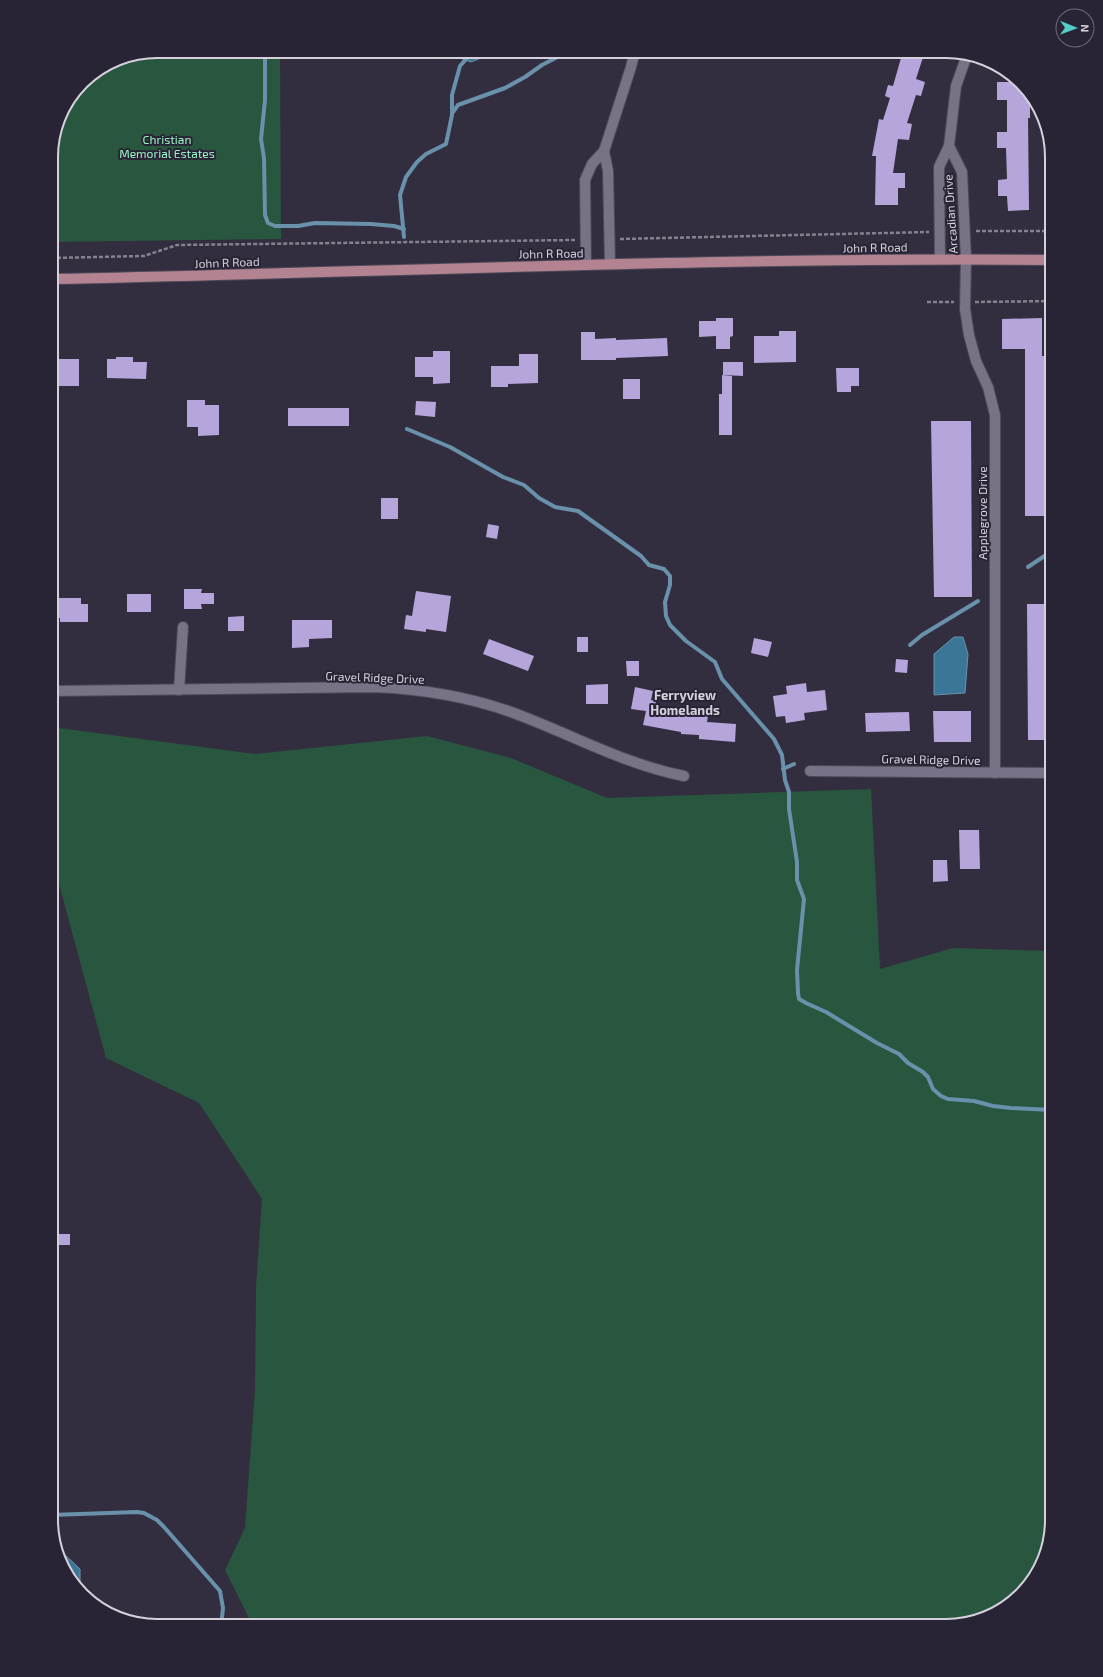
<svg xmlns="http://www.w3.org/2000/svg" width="1103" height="1677" viewBox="0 0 1103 1677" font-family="'Exo 2',sans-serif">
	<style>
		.green { fill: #28563f }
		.water { fill: #3b7696; stroke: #6991ab }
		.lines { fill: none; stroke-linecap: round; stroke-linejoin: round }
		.stream { stroke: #6991ab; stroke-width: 4 }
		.building { fill: #b6a5db }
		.minor-casing { stroke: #4f4a59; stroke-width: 12 }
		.major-casing { stroke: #4f4a59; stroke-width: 12 }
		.path { stroke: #85818f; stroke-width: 2.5; stroke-dasharray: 4 2; stroke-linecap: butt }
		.minor { stroke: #787286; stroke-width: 10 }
		.major { stroke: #b48391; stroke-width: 10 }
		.labels { text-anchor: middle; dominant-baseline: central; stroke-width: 4; stroke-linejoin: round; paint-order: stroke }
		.park-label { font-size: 12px; fill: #9bf5c5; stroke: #292435 }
		.street-label { font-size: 12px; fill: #d4d1dc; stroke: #292435 }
		.neighbourhood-label { font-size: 13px; font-weight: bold; fill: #d4d1dc; stroke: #292435 }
		.rim { fill: none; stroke: #d4d1dc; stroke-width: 2 }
	</style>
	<rect width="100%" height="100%" fill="#332e3f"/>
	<g class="green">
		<polygon points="157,51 280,51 281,239 51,242 51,150 59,116 82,82 116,59"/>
		<polygon points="51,727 255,754 427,736 511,758 607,798 871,789 880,969 953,948 1052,951 1052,1521 1038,1573 999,1612 946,1626 251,1626 251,1622 225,1570 245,1528 255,1389 256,1288 262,1199 199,1103 106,1058 58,880 51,880"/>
	</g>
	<g class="water">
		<polygon points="458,51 492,51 486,56 471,62 460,58"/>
		<polygon points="954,637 963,637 968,654 965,693 934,695 934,654"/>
		<polygon points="59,1552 62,1552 80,1569 80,1588 65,1573"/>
	</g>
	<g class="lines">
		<g class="stream">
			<polyline points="265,51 265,100 261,139 264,158 265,215 268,223 275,226 298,226 315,223 371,224 394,226 404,229"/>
			<polyline points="453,112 458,105 505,88 525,77 542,65 569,51"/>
			<polyline points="404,237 400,195 406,177 417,162 426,154 446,144 452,115 452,95 460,66 469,56"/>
			<polyline points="407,429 450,447 503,477 524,485 539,498 555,507 578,511 641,556 649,565 664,569 670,576 670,585 665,602 666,616 670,625 686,641 715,662 722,679 774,739 782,755 785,780 789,792 789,809 797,862 797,880 804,899 797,970 798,993 799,999 806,1003 826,1012 877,1043 899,1054 908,1063 923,1072 928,1077 933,1089 941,1096 948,1099 974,1101 993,1106 1011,1108 1052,1110"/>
			<polyline points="1028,567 1052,551"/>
			<polyline points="910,645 922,635 978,601"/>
			<polyline points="783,769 794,764"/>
			<polyline points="51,1515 137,1512 144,1513 157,1520 164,1527 220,1591 223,1608 221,1626"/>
		</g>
	</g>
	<g class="building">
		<polygon points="903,51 925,51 916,79 925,82 921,96 916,95 907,123 912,124 909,140 898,139 893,173 905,173 905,188 898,188 898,205 875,205 876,156 872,156 879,119 883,120 890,98 885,96 888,85 893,86"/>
		<polygon points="997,82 1016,82 1030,96 1030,118 1028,118 1029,210 1008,211 1007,196 998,196 998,180 1007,179 1006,148 997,148 997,132 1007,132 1007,100 997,100"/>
		<polygon points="716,318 733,318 733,336 730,337 730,349 716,349 716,336 699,337 699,321 716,321"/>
		<polygon points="1042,318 1042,356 1052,356 1052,516 1025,516 1025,349 1002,349 1002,319"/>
		<polygon points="779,331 796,331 796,362 754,363 754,336 779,336"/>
		<polygon points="581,332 595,332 595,339 616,338 616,340 667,338 668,356 616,358 616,360 581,360"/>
		<polygon points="433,351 450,351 450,383 433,384 433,377 415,377 415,357 433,357"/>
		<polygon points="519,354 538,354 538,383 508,384 508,387 491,387 491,366 519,366"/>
		<polygon points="116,357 133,357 133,362 147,362 146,379 107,378 107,359 116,359"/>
		<rect x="51" y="359" width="28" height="27"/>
		<polygon points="723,362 743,362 743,376 723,375"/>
		<polygon points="836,368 859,368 859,386 851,386 851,392 837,392"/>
		<polygon points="722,375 732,376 732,435 719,435 719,394 722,394"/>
		<rect x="623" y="379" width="17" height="20"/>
		<polygon points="187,400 205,400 205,405 219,405 219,435 198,436 198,427 187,427"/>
		<polygon points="416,401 436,402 435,417 415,415"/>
		<rect x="288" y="408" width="61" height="18"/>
		<polygon points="931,421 971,421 972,597 934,597"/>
		<rect x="381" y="498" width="17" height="21"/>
		<polygon points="488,524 499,526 497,539 486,537"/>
		<polygon points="184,589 202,589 201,593 214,593 214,604 201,604 202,609 184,609"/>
		<polygon points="416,591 451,596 446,632 426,629 426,632 404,629 406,615 412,616"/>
		<rect x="127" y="594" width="24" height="18"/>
		<polygon points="52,598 81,598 81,604 88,604 88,622 60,622 60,618 52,618"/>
		<polygon points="1027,604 1052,604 1052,740 1028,740"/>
		<polygon points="244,616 244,631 228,631 228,617"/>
		<polygon points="292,620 332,620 332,638 309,639 309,647 292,648"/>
		<rect x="577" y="637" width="11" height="15"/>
		<polygon points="754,638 772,642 768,657 751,653"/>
		<polygon points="489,639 534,656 528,671 483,654"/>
		<polygon points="896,659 908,660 907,673 895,672"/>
		<polygon points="626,661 639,661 639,676 627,676"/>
		<polygon points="806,683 807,692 825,690 827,710 804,713 805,720 786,723 785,716 776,717 773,696 787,694 786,686"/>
		<polygon points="608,684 608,704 586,704 586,685"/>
		<polygon points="635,687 653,691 651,700 656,701 655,708 682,713 683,710 696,711 696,715 708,716 707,722 736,724 735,742 699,739 699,735 681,734 681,732 643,725 646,711 631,709"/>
		<polygon points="933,711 971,711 971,742 934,742"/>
		<polygon points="909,712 910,731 866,732 865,713"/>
		<polygon points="959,830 979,830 980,869 960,869"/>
		<polygon points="933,860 947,860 948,881 933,882"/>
		<rect x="51" y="1234" width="19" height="11"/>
	</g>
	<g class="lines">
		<defs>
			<g id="minor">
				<polyline points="949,146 962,172 966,259 965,309 969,335 976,361 988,387 995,415 995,773"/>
				<polyline points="604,151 608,171 610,264"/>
				<polyline points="940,259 939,167 949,146 956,86 967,55"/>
				<polyline points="586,265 585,180 592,164 604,151 631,67 635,51"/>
				<polyline points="179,690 183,627"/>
				<path d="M51 691 374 687C421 689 466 696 511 712 569 733 623 764 684 776"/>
				<polyline points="810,771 1052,773"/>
			</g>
			<path id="major" d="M51 279C385 272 718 257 1052 260"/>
		</defs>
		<use href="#minor" class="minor-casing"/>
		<use href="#major" class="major-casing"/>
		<g class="path">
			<polyline points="976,231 1052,231"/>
			<polyline points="620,239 929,232"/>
			<polyline points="51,258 144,256 177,245 575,240"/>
			<polyline points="927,302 954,302"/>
			<polyline points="975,302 1052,301"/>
		</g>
		<use href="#minor" class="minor"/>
		<use href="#major" class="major"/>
	</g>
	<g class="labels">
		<g class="park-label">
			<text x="167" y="139">Christian<tspan x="167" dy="14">Memorial Estates</tspan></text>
		</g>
		<g class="street-label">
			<text transform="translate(950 214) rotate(-94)">Arcadian Drive</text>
			<text transform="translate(875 247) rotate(-1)">John R Road</text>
			<text transform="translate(551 253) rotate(-1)">John R Road</text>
			<text transform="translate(227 262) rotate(-2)">John R Road</text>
			<text transform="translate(982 513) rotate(-90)">Applegrove Drive</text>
			<text transform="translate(375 677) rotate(2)">Gravel Ridge Drive</text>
			<text transform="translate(931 759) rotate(1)">Gravel Ridge Drive</text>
		</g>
		<g class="neighbourhood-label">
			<text x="685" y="695">Ferryview<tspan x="685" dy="15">Homelands</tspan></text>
		</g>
	</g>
	<path d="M0 0H1103V1677H0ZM157 58H946A99 99 0 0 1 1045 157V1520A99 99 0 0 1 946 1619H157A99 99 0 0 1 58 1520V157A99 99 0 0 1 157 58Z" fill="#292435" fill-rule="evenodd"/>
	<path class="rim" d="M157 58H946A99 99 0 0 1 1045 157V1520A99 99 0 0 1 946 1619H157A99 99 0 0 1 58 1520V157A99 99 0 0 1 157 58Z"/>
	<g transform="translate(1075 28) rotate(91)"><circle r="19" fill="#292435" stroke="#6d6978"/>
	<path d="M0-3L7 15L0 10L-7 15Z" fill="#54cdc7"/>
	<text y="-6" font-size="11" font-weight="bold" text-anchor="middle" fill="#d4d1dc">N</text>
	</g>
</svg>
